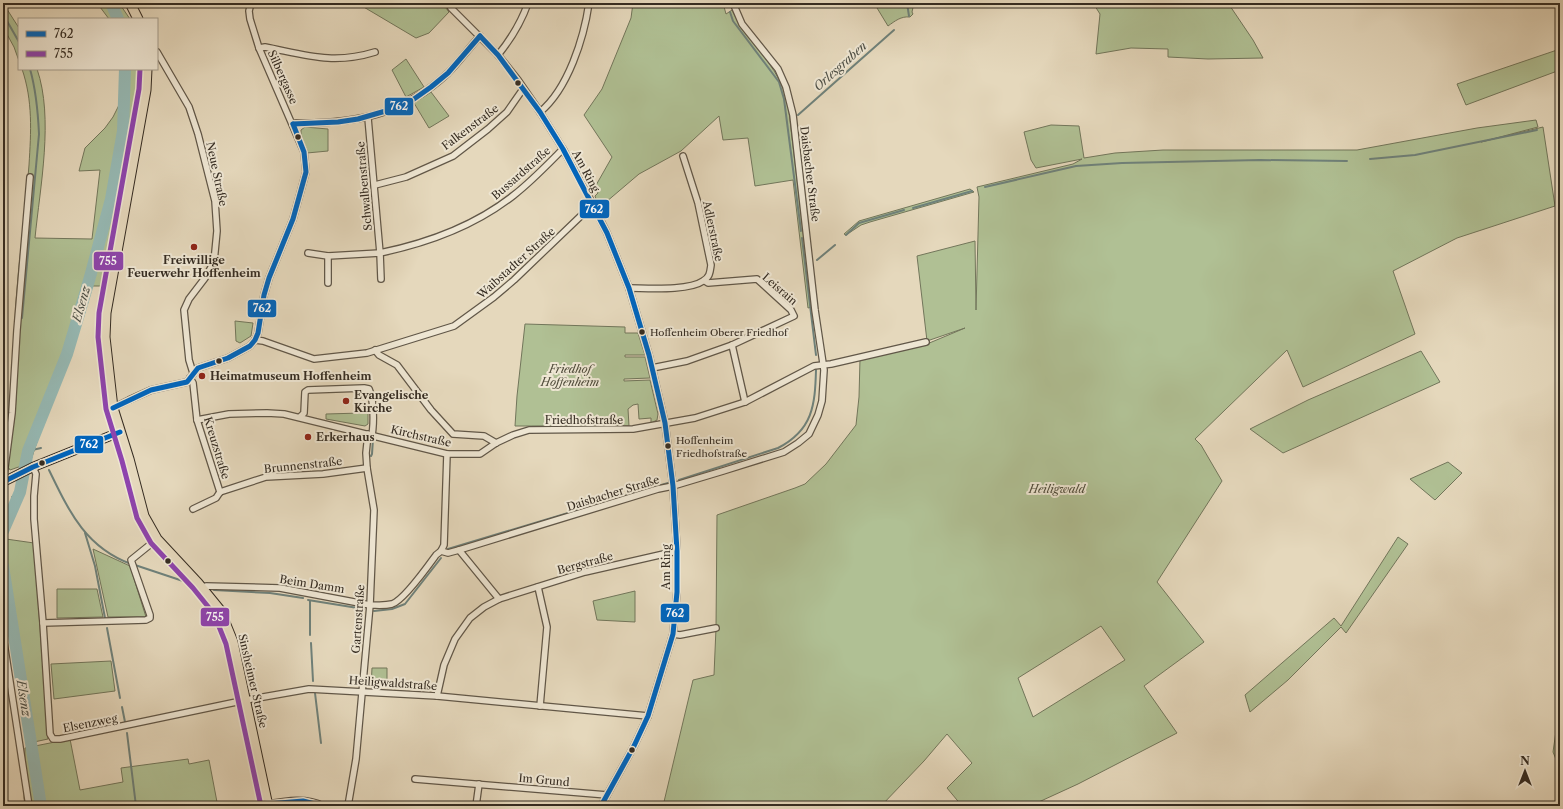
<svg xmlns="http://www.w3.org/2000/svg" width="1563" height="809" viewBox="0 0 1563 809" font-family="'Libre Caslon Text',serif">
	<style>
		.green { fill: #b0c094; stroke: #72765b; fill-rule: evenodd }
		.lines { fill: none; stroke-linecap: round; stroke-linejoin: round }
		.stream { stroke: #6f817a; stroke-width: 2 }
		.river { stroke: #96b9b4; stroke-width: 12 }
		.street-casing { stroke: #615748; stroke-width: 8 }
		.secondary-casing { stroke: #352c22; stroke-width: 10 }
		.primary-casing { stroke: #352c22; stroke-width: 11 }
		.street { stroke: #eee6d3; stroke-width: 5.5 }
		.secondary { stroke: #eee6d3; stroke-width: 8 }
		.primary { stroke: #e5d8bc; stroke-width: 9 }
		.bus-1-casing { stroke: #eee6d3; stroke-width: 8 }
		.bus-2-casing { stroke: #eee6d3; stroke-width: 8 }
		.bus-1 { stroke: #0065bd; stroke-width: 5 }
		.bus-2 { stroke: #8e44ad; stroke-width: 5 }
		.bus-dot { fill: #352c22; stroke: #eee6d3; stroke-width: 1.5 }
		.poi-dot { fill: #8f2418; stroke: #eee6d3; stroke-width: 1.5 }
		.labels { text-anchor: middle; dominant-baseline: central; stroke-width: 4; stroke-linejoin: round; paint-order: stroke }
		.bus-label { font-size: 10px; fill: #352c22; stroke: #eee6d3; text-anchor: start }
		.street-label { font-size: 11px; fill: #352c22; stroke: #eee6d3 }
		.poi-label { font-size: 11px; font-weight: bold; fill: #352c22; stroke: #eee6d3; text-anchor: start }
		.park-label { font-size: 11px; font-style: italic; fill: #4e4a39; stroke: #eee6d3 }
		.water-label { font-size: 12px; font-style: italic; fill: #4d4f46; stroke: #eee6d3 }
		.line-badge { stroke: #eee6d3; stroke-width: 1.5 }
		.badge-label { font-size: 11px; text-anchor: middle; font-weight: bold; fill: #fff }
	</style>
	<rect width="100%" height="100%" fill="#e5d8bc"/>
	<filter id="stains"><feTurbulence type="fractalNoise" baseFrequency=".005" numOctaves="4"/><feColorMatrix values="0 0 0 0 .2 0 0 0 0 .09 0 0 0 0 .02 0 0 0 .5 -.17"/></filter>
	<radialGradient id="worn" r=".72"><stop offset=".6" stop-color="#630" stop-opacity="0"/><stop offset="1" stop-color="#630" stop-opacity=".3"/></radialGradient>
	<g class="green">
		<polygon points="3,3 19,28 19,61 14,47 3,27"/>
		<polygon points="97,3 119,3 130,19 109,19"/>
		<polygon points="361,3 442,3 449,12 429,33 416,38 362,6"/>
		<path d="M633 3H723L726 14 732 10C748 44 778 63 788 103L812 307 808 308 793 180 755 186 748 138 723 140 719 116 681 151 639 174 599 208 595 196 598 193 595 187 612 157 584 115 602 89 631 18Z"/>
		<path d="M874 3H914L912 12 913 14 910 17C901 16 895 21 888 26Z"/>
		<polygon points="1093,3 1228,3 1253,40 1263,58 1208,59 1168,57 1168,49 1131,48 1096,54 1100,14"/>
		<polygon points="1560,49 1560,70 1466,105 1457,84"/>
		<polygon points="406,59 424,87 406,97 392,70"/>
		<path d="M22 69H37C54 118 40 187 35 238L92 239 100 170 79 171 85 148 105 128 113 117 123 97V69H141L142 86 107 286H89L30 463 10 470 7 465C13 434 17 403 17 372 16 348 14 325 16 302 19 256 26 211 29 165 31 132 33 101 22 69Z"/>
		<polygon points="431,92 449,116 429,128 414,103"/>
		<path d="M1536 120 1538 127 1481 142 1543 127 1555 206 1457 238 1393 271 1415 334 1303 387 1287 350 1195 439 1201 445 1222 481 1157 582 1204 642 1144 686 1177 733 1078 784 1030 806H962L947 788 972 763 947 734 924 761 881 806H663L693 680 714 675 716 628 717 515 795 488 805 484 826 464 856 425 859 397 860 359 927 344 965 328 927 341 917 256 975 241 976 310 979 197 977 187 1073 164 1082 159 1036 168 1031 160 1024 132 1051 125 1079 126 1084 158 1115 153 1163 150H1357L1477 128ZM1101 626 1125 660 1033 717 1018 678Z"/>
		<polygon points="305,127 328,129 328,151 307,153 301,134 301,130"/>
		<polygon points="970,189 974,192 870,222 861,225 846,235 844,234 859,221"/>
		<polygon points="235,321 253,323 251,336 240,343 236,341"/>
		<polygon points="525,324 625,327 625,333 638,333 645,355 625,355 625,357 645,357 650,378 624,379 624,381 650,380 658,414 657,420 651,423 651,418 639,419 638,404 633,405 628,409 629,426 515,426 517,396"/>
		<polygon points="1421,351 1440,382 1283,453 1250,429 1308,400"/>
		<polygon points="364,409 368,409 368,424 365,426 326,419 326,414 361,413 361,411 364,411"/>
		<polygon points="1448,462 1462,473 1435,500 1410,479"/>
		<polygon points="1398,537 1408,544 1346,633 1341,627 1288,680 1250,712 1245,695 1334,618 1341,626"/>
		<polygon points="6,539 34,543 48,739 34,742 16,618 4,558"/>
		<polygon points="93,549 130,566 146,617 108,617"/>
		<polygon points="57,589 97,589 103,617 57,618"/>
		<polygon points="635,591 635,622 597,620 593,601"/>
		<polygon points="111,661 115,691 54,699 51,664"/>
		<polygon points="372,668 387,668 387,687 371,687"/>
		<polygon points="1560,703 1560,769 1553,752"/>
		<polygon points="70,739 80,790 123,782 121,768 188,759 189,764 209,760 217,802 230,802 230,806 25,806 24,798 25,748"/>
	</g>
	<g class="lines">
		<g class="stream">
			<polyline points="907,3 909,16"/>
			<polyline points="730,12 733,21 779,82 784,99 801,231"/>
			<polyline points="3,14 19,42"/>
			<polyline points="798,115 894,30"/>
			<polyline points="1370,159 1415,155 1537,130"/>
			<polyline points="985,187 1076,166 1122,163 1260,160 1347,161"/>
			<polyline points="913,208 972,191"/>
			<polyline points="846,235 859,223 904,210"/>
			<polyline points="802,238 816,355"/>
			<polyline points="817,260 835,245"/>
			<path d="M22 318 39 134C38 112 36 90 30 69"/>
			<polyline points="28,451 41,448"/>
			<polyline points="371,456 372,454 373,439"/>
			<path d="M49 470C69 511 85 547 131 564"/>
			<path d="M679 480 778 448C813 430 815 405 816 370"/>
			<polyline points="12,497 20,492"/>
			<polyline points="85,533 95,566 105,618"/>
			<polyline points="448,549 668,483"/>
			<polyline points="135,565 189,583"/>
			<polyline points="214,590 270,593 303,598"/>
			<polyline points="308,600 364,609"/>
			<polyline points="310,601 310,635"/>
			<polyline points="374,611 392,609 405,604 441,558"/>
			<polyline points="107,628 120,698"/>
			<polyline points="311,643 313,681"/>
			<polyline points="315,693 321,743"/>
			<polyline points="122,707 125,722"/>
			<polyline points="127,733 136,806"/>
		</g>
		<g class="river">
			<polyline points="111,3 118,19"/>
			<polyline points="3,531 20,492 28,451 67,354 90,277 111,199 123,131 125,69"/>
			<polyline points="3,566 41,806"/>
		</g>
		<defs>
			<g id="street">
				<polyline points="451,8 498,55 518,80 540,112 563,149 588,195 607,233 629,288 649,355 665,423 673,486 677,551 677,592 673,634 648,716 634,746 601,806"/>
				<path d="M259 48 265 47C306 55 333 65 375 52"/>
				<polyline points="157,52 189,107 198,134 215,201 217,231 214,262 205,278 189,299 184,310 189,360 193,373"/>
				<path d="M498 55C511 39 521 23 528 3"/>
				<path d="M540 112C568 89 584 38 589 3"/>
				<path d="M368 118 380 253C428 243 475 226 514 195 532 181 547 165 563 149"/>
				<path d="M293 124 296 123C355 124 403 115 448 73 459 62 469 48 480 36"/>
				<polyline points="375,185 406,177 453,156 488,129 507,112 523,89"/>
				<polyline points="308,253 328,256 380,253 381,279"/>
				<polyline points="328,283 328,256"/>
				<path d="M629 288C647 288 689 291 703 281 710 277 710 272 711 265L698 203 683 156"/>
				<polyline points="255,340 263,341 314,359 367,353 454,326 494,297 514,280 586,211 594,207"/>
				<polyline points="732,345 745,402"/>
				<polyline points="375,350 379,355 397,365 431,410 453,434 484,436 496,443"/>
				<polyline points="652,368 687,361 732,345 794,316 791,310 757,279 708,283 705,281"/>
				<polyline points="190,378 193,383 197,420 220,492"/>
				<polyline points="113,408 129,400 151,390 187,382 198,368 228,358 250,346 255,340 258,333 264,295 269,278 293,219 306,172 304,152 259,48 250,19 249,11 251,3"/>
				<path d="M300 417 304 413 305 392 308 390 364 388 369 389C374 400 374 423 372 435"/>
				<polyline points="197,420 229,414 267,413 284,414 447,454 480,454 496,443 513,435 529,430 633,429 695,418 745,402 814,366 831,364 926,342"/>
				<polyline points="33,467 36,474 34,496 34,519 43,623 50,734 53,739 60,739 246,700 309,689 437,696 648,716"/>
				<polyline points="7,480 4,475 12,413 17,330 30,177"/>
				<polyline points="220,492 266,477 323,474 367,468"/>
				<polyline points="193,509 216,498 220,492"/>
				<polyline points="459,550 499,599"/>
				<polyline points="441,551 448,553 459,550 658,489 673,486 723,471 784,452 798,443 809,434 818,415 822,401 824,370 815,310 793,115 786,87 778,69 742,24 733,3"/>
				<polyline points="538,587 547,627 540,706"/>
				<path d="M202 588 206 586 280 588 370 605C377 605 384 606 392 604 404 600 428 566 436 555L441 551 444 545 447 454"/>
				<polyline points="43,623 146,620 150,618 150,615 131,560 157,539"/>
				<polyline points="673,634 680,635 716,628"/>
				<polyline points="3,636 29,806"/>
				<polyline points="437,696 444,665 455,639 470,618 484,607 499,599 585,572 677,551"/>
				<polyline points="415,779 607,795"/>
				<path d="M268 804C285 801 306 797 323 806"/>
				<polyline points="348,806 356,759 370,605 374,510 367,468 366,453 368,434"/>
				<polyline points="476,806 479,784"/>
			</g>
			<polyline id="secondary" points="3,482 33,467 120,432"/>
			<g id="primary">
				<polyline points="130,3 138,19"/>
				<polyline points="147,69 146,90 106,313 105,337 113,408 129,459 144,516 157,539 198,583 220,610 233,642 268,806"/>
			</g>
		</defs>
		<use href="#street" class="street-casing"/>
		<use href="#secondary" class="secondary-casing"/>
		<use href="#primary" class="primary-casing"/>
		<use href="#street" class="street"/>
		<use href="#secondary" class="secondary"/>
		<use href="#primary" class="primary"/>
		<defs>
			<g id="bus-1">
				<polyline points="480,36 498,55 540,112 563,149 607,233 629,288 649,355 665,423 673,486 677,551 677,592 673,634 648,716 634,746 601,806"/>
				<polyline points="293,124 338,122 358,119 396,108 414,99 431,87 448,73 480,36"/>
				<polyline points="113,408 151,390 187,382 198,368 228,358 250,346 255,340 258,333 264,295 269,278 293,219 306,172 304,152 293,124"/>
				<polyline points="3,482 33,467 120,432"/>
				<polyline points="268,804 303,801 323,806"/>
			</g>
			<polyline id="bus-2" points="140,69 139,89 99,313 98,337 106,409 122,461 137,518 151,543 193,588 214,614 226,644 261,806"/>
		</defs>
		<use href="#bus-1" class="bus-1-casing"/>
		<use href="#bus-2" class="bus-2-casing"/>
		<use href="#bus-1" class="bus-1"/>
		<use href="#bus-2" class="bus-2"/>
	</g>
	<g class="bus-dot">
		<circle cx="518" cy="83" r="3.5"/>
		<circle cx="298" cy="137" r="3.5"/>
		<circle cx="642" cy="332" r="3.5"/>
		<circle cx="219" cy="361" r="3.5"/>
		<circle cx="668" cy="446" r="3.5"/>
		<circle cx="42" cy="463" r="3.5"/>
		<circle cx="168" cy="561" r="3.5"/>
		<circle cx="632" cy="750" r="3.5"/>
	</g>
	<g class="poi-dot">
		<circle cx="194" cy="247" r="4"/>
		<circle cx="202" cy="376" r="4"/>
		<circle cx="346" cy="401" r="4"/>
		<circle cx="308" cy="437" r="4"/>
	</g>
	<g class="labels">
		<g class="bus-label">
			<text x="650" y="332">Hoffenheim Oberer Friedhof</text>
			<text x="676" y="440">Hoffenheim<tspan x="676" dy="13">Friedhofstraße</tspan></text>
		</g>
		<g class="street-label">
			<text transform="translate(283 77) rotate(66)">Silbergasse</text>
			<text transform="translate(470 127) rotate(-37)">Falkenstraße</text>
			<text transform="translate(586 171) rotate(62)">Am Ring</text>
			<text transform="translate(521 173) rotate(-41)">Bussardstraße</text>
			<text transform="translate(217 174) rotate(78)">Neue Straße</text>
			<text transform="translate(810 174) rotate(83)">Daisbacher Straße</text>
			<text transform="translate(364 186) rotate(-95)">Schwalbenstraße</text>
			<text transform="translate(713 231) rotate(78)">Adlerstraße</text>
			<text transform="translate(516 263) rotate(-42)">Waibstadter Straße</text>
			<text transform="translate(780 289) rotate(41)">Leisrain</text>
			<text x="584" y="420">Friedhofstraße</text>
			<text transform="translate(421 436) rotate(13)">Kirchstraße</text>
			<text transform="translate(217 448) rotate(73)">Kreuzstraße</text>
			<text transform="translate(303 465) rotate(-6)">Brunnenstraße</text>
			<text transform="translate(613 493) rotate(-17)">Daisbacher Straße</text>
			<text transform="translate(585 563) rotate(-15)">Bergstraße</text>
			<text transform="translate(666 567) rotate(-90)">Am Ring</text>
			<text transform="translate(312 584) rotate(9)">Beim Damm</text>
			<text transform="translate(358 619) rotate(-86)">Gartenstraße</text>
			<text transform="translate(253 681) rotate(77)">Sinsheimer Straße</text>
			<text transform="translate(393 683) rotate(4)">Heiligwaldstraße</text>
			<text transform="translate(90 723) rotate(-11)">Elsenzweg</text>
			<text transform="translate(544 780) rotate(5)">Im Grund</text>
		</g>
		<g class="poi-label">
			<text x="194" y="260" text-anchor="middle">Freiwillige<tspan x="194" dy="13">Feuerwehr Hoffenheim</tspan></text>
			<text x="210" y="376">Heimatmuseum Hoffenheim</text>
			<text x="354" y="395">Evangelische<tspan x="354" dy="13">Kirche</tspan></text>
			<text x="316" y="437">Erkerhaus</text>
		</g>
		<g class="park-label">
			<text x="570" y="369">Friedhof<tspan x="570" dy="13">Hoffenheim</tspan></text>
			<text x="1057" y="489">Heiligwald</text>
		</g>
		<g class="water-label">
			<text transform="translate(840 66) rotate(-42)">Orlesgraben</text>
			<text transform="translate(81 304) rotate(-74)">Elsenz</text>
			<text transform="translate(24 698) rotate(81)">Elsenz</text>
		</g>
	</g>
	<g class="line-badge">
		<rect x="384" y="97" width="30" height="19" rx="4" fill="#0065bd"/>
		<rect x="579" y="199" width="31" height="20" rx="4" fill="#0065bd"/>
		<rect x="93" y="251" width="31" height="20" rx="4" fill="#8e44ad"/>
		<rect x="247" y="299" width="30" height="19" rx="4" fill="#0065bd"/>
		<rect x="74" y="435" width="30" height="19" rx="4" fill="#0065bd"/>
		<rect x="660" y="603" width="30" height="20" rx="4" fill="#0065bd"/>
		<rect x="200" y="607" width="30" height="20" rx="4" fill="#8e44ad"/>
	</g>
	<g class="badge-label">
		<text x="399" y="110">762</text>
		<text x="594" y="213">762</text>
		<text x="108" y="265">755</text>
		<text x="262" y="312">762</text>
		<text x="89" y="448">762</text>
		<text x="675" y="617">762</text>
		<text x="215" y="621">755</text>
	</g>
	<rect width="1563" height="809" fill="none" stroke="#e5d8bc" stroke-width="16"/>
	<rect x="4" y="4" width="1555" height="801" fill="none" stroke="#352c22" stroke-width="2"/>
	<rect x="8" y="8" width="1547" height="793" fill="none" stroke="#352c22"/>
	<rect x="18" y="18" width="140" height="52" fill="#eee6d3" stroke="#a49c8c"/>
	<rect x="26" y="31" width="20" height="6" fill="#0065bd" stroke="#a49c8c"/>
	<text x="54" y="38" font-size="12" fill="#352c22">762</text>
	<rect x="26" y="51" width="20" height="6" fill="#8e44ad" stroke="#a49c8c"/>
	<text x="54" y="58" font-size="12" fill="#352c22">755</text>
	<g transform="translate(1525 771)" stroke="#eee6d3" stroke-width="3" paint-order="stroke">
	<path d="M0-3L7 15L0 10L-7 15Z" fill="#352c22"/>
	<text y="-6" font-size="11" font-weight="bold" text-anchor="middle" fill="#352c22">N</text>
	</g>
	<rect width="100%" height="100%" filter="url(#stains)"/>
	<rect width="100%" height="100%" fill="url(#worn)"/>
</svg>
